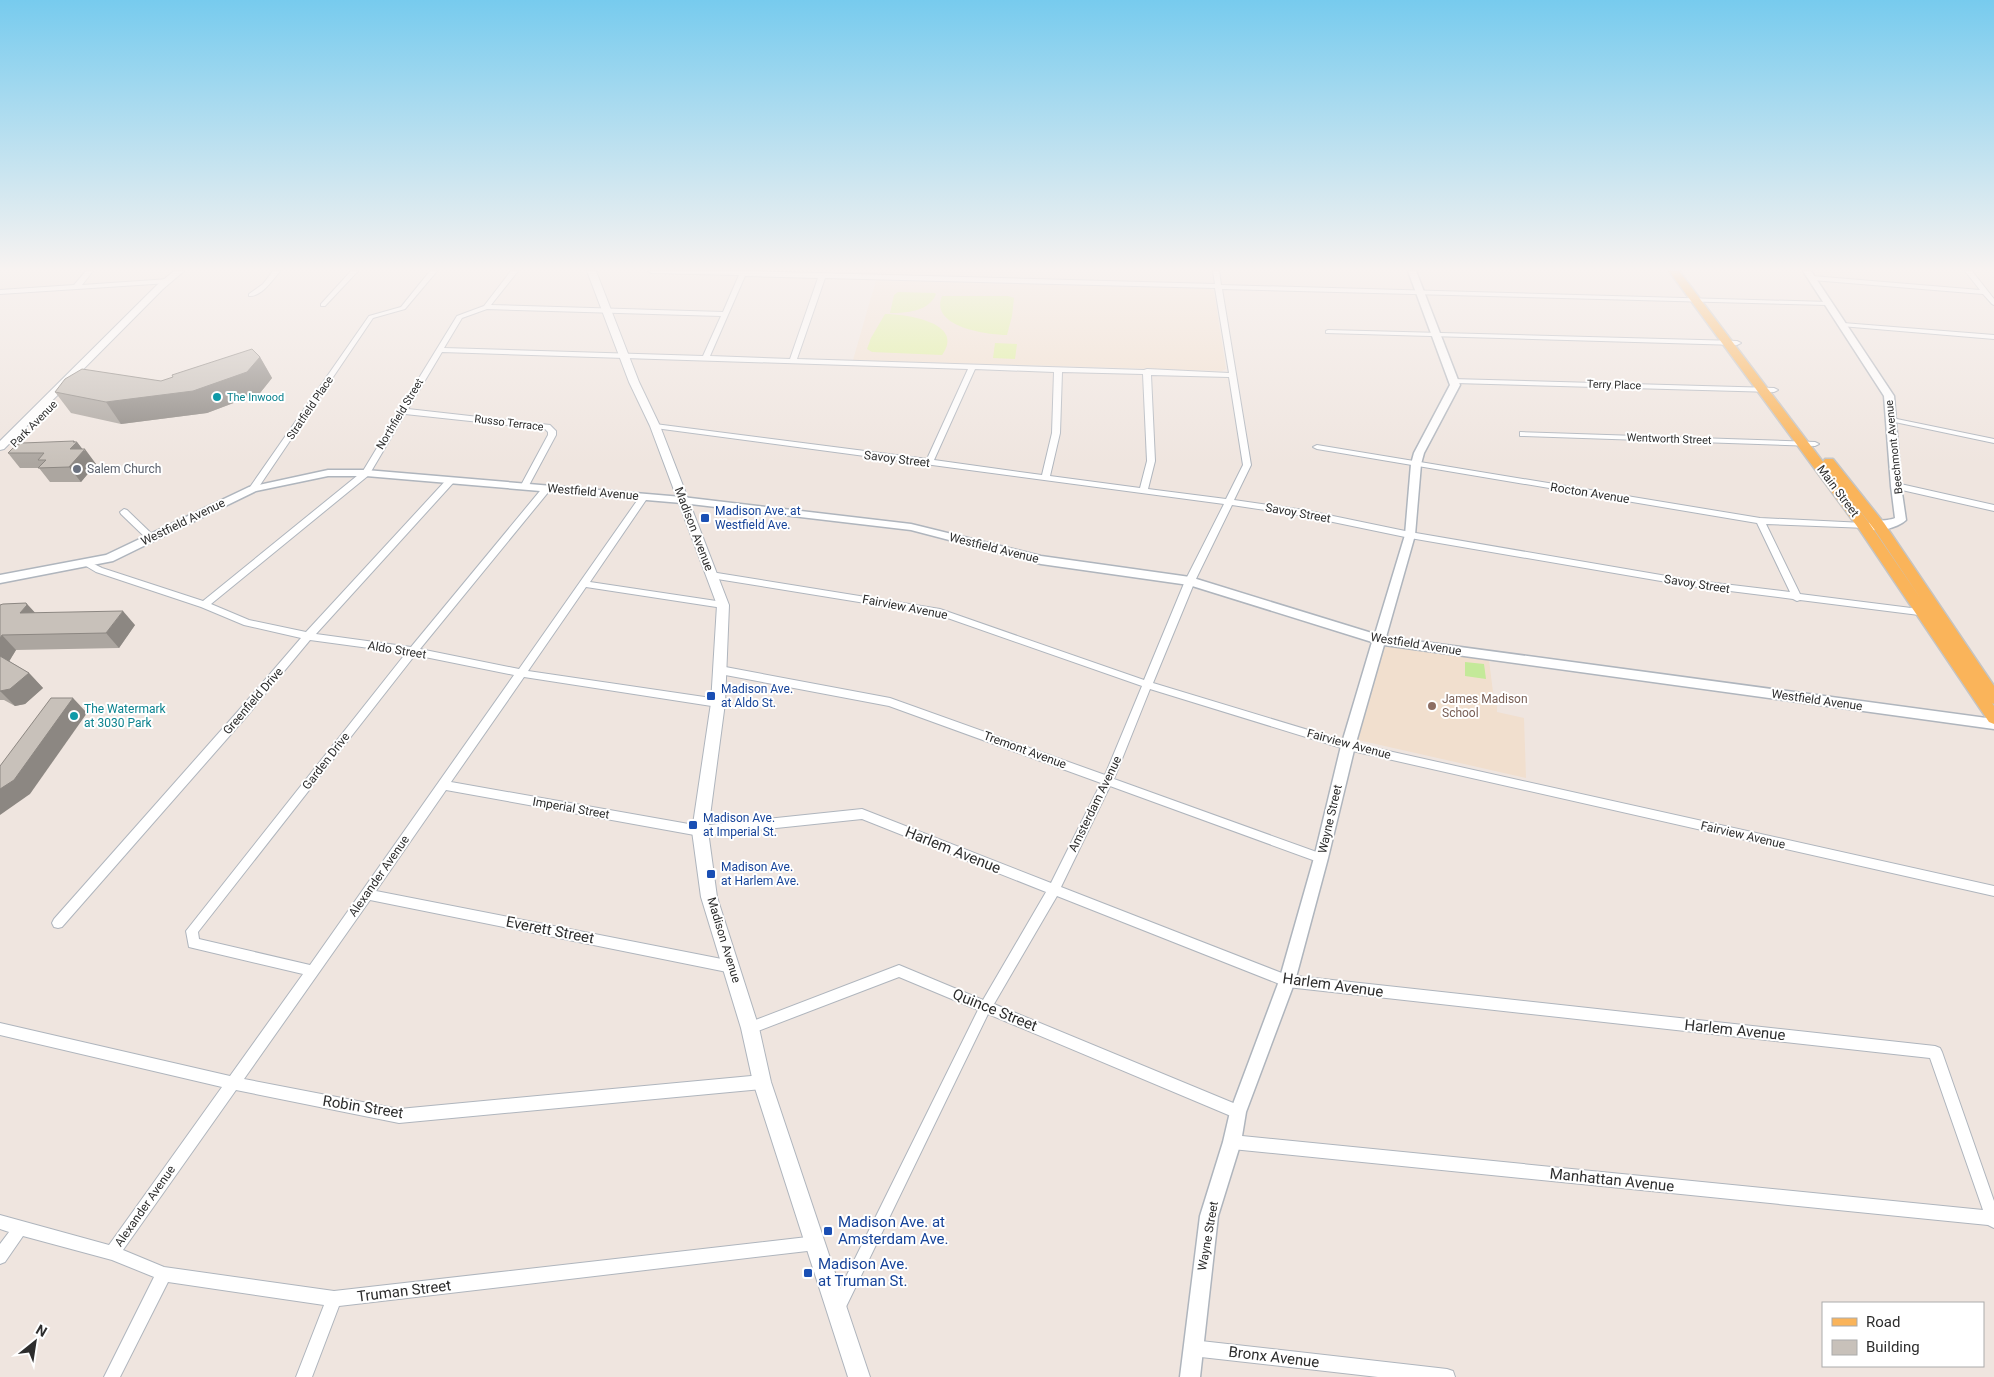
<svg xmlns="http://www.w3.org/2000/svg" width="1994" height="1377" viewBox="0 0 1994 1377" font-family="Roboto,sans-serif">
	<style>
		.education { fill: #f1dfce }
		.green { fill: #c4e999 }
		.pitch { fill: #dcf194 }
		.lines { fill: none; stroke-linecap: round; stroke-linejoin: round }
		.minor-casing { stroke: #afb5bd; stroke-width: 2 }
		.tertiary-casing { stroke: #afb5bd; stroke-width: 3 }
		.secondary-casing { stroke: #afb5bd; stroke-width: 2 }
		.primary-casing { stroke: #c4c4c4; stroke-width: 3 }
		.minor { fill: #fff; fill-rule: evenodd }
		.tertiary { fill: #fff; fill-rule: evenodd }
		.secondary { fill: #fff; fill-rule: evenodd }
		.primary { fill: #fab45a; fill-rule: evenodd }
		.wall { fill: #aca6a0 }
		.shaded-wall { fill: #8c8782 }
		.building { fill: #c8c1ba; stroke: #8c8782 }
		.culture-dot { fill: #0f9aa8; stroke: #fff; stroke-width: 2 }
		.worship-dot { fill: #6b7280; stroke: #fff; stroke-width: 2 }
		.transit-dot { fill: #1a4fb4; stroke: #fff; stroke-width: 2 }
		.education-dot { fill: #8d6e63; stroke: #fff; stroke-width: 2 }
		.labels { text-anchor: middle; dominant-baseline: central; stroke-width: 4; stroke-linejoin: round; paint-order: stroke }
		.far-street-label { font-size: 11px; fill: #2d2d2d; stroke: #fff }
		.far-culture-label { font-size: 11px; fill: #0d838f; stroke: #fff; text-anchor: start }
		.street-label { font-size: 12px; fill: #2d2d2d; stroke: #fff }
		.worship-label { font-size: 12px; fill: #5b616d; stroke: #fff; text-anchor: start }
		.transit-label { font-size: 12px; fill: #164399; stroke: #fff; text-anchor: start }
		.education-label { font-size: 12px; fill: #785e54; stroke: #fff; text-anchor: start }
		.culture-label { font-size: 12px; fill: #0d838f; stroke: #fff; text-anchor: start }
		.near-street-label { font-size: 15px; fill: #2d2d2d; stroke: #fff }
		.near-transit-label { font-size: 15px; fill: #164399; stroke: #fff; text-anchor: start }
	</style>
	<rect width="100%" height="100%" fill="#efe5df"/>
	<g class="education">
		<polygon points="876,280 1211,289 1214,291 1226,369 1222,371 853,360"/>
		<polygon points="1384,646 1489,660 1494,700 1497,700 1497,712 1524,718 1526,778 1358,740 1357,739"/>
	</g>
	<polygon class="green" points="1465,662 1484,664 1486,679 1465,676"/>
	<g class="pitch">
		<path d="M898 292 935 293 936 294C929 312 905 313 890 313L894 295Z"/>
		<path d="M942 296H1008L1014 298 1012 316 1007 335C988 335 929 327 942 296Z"/>
		<path d="M885 314C904 314 966 322 942 355L872 352 867 349 871 338Z"/>
		<polygon points="995,343 1017,344 1015,359 993,358"/>
	</g>
	<g class="lines">
		<defs>
			<g id="minor">
				<polygon points="86,271 93,271 82,285 169,279 172,281 169,283 0,294 0,290 74,285"/>
				<path d="M273 271H280C273 280 261 297 249 296V294L263 284Z"/>
				<polygon points="351,271 358,271 325,306 321,306 321,304"/>
				<polygon points="430,271 437,271 405,309 373,318 256,491 250,491 250,487 369,316 401,307"/>
				<path d="M511 271H518L491 305 723 312 739 275 651 273 648 271H747L1215 284 1213 271H1219L1221 285 1829 302V304L1827 305 1222 289 1251 465 1234 500 1304 510 1410 532 1690 580 1790 592 1757 523 1317 449 1313 447 1317 445 1760 518 1864 523 1867 524 1868 526 1867 528 1766 524 1800 594 1927 610 1932 613 1930 615 1927 616 1800 600 1797 601 1793 599 1690 586 1410 538 1304 516 1232 505 1195 581 1153 683 1348 742 1994 886V896L1348 750 1150 689 1114 779 1325 855 1327 858 1325 861 1321 863 1110 786 1061 887 1287 975 1935 1046 1940 1048 1942 1052 1994 1201V1228L1988 1225 1232 1149 1227 1147 1225 1142 1227 1137 1232 1135 1983 1210 1930 1058 1287 987 1057 896 994 1004 1243 1107 1245 1112 1243 1117 1238 1119 988 1014 843 1313 838 1316 833 1313 830 1308 833 1303 978 1010 899 977 750 1034 745 1032 744 1028 745 1024 899 965 983 1000 1046 892 862 819 700 836 446 790 376 891 732 961 736 963 738 967 736 971 732 973 370 900 244 1079 399 1109 762 1075 767 1077 769 1082 767 1087 762 1089 399 1123 236 1090 123 1250 164 1267 334 1291 816 1236 821 1238 823 1243 821 1248 816 1250 339 1306 312 1377H296L324 1305 168 1282 120 1377H104L154 1277 112 1260 23 1236 5 1262 0 1264V1244L9 1232 0 1229V1215L109 1245 222 1087 0 1035V1023L230 1076 303 974 193 948 189 947 186 931 406 653 310 640 247 716 62 927 58 928 54 927 52 923 54 919 239 710 301 638 244 625 201 607 96 572 81 563 82 561H88L102 568 203 601 363 471 398 413 397 411 400 409 457 316 484 306ZM745 276 818 278 790 359 710 356ZM825 278 1215 288 1229 373 1147 369 1144 370 797 359ZM487 309 721 316 703 356 444 348 462 318ZM442 352 968 369 927 459 655 424 651 426 655 428 1224 504 1185 581 1144 680 940 609 711 572 706 575 711 578 939 615 1142 686 1105 775 890 698 720 666 715 670 720 674 889 706 1101 783 1051 883 862 809 700 826 451 782 524 677 718 707 722 706 723 703 722 700 718 699 528 671 586 587 723 608 726 607 728 605 723 602 590 582 648 497 647 495H641L519 669 420 649 550 490V486H544L411 647 316 634 454 482V478H448L306 632 249 620 211 604 369 475 405 414 545 429 548 432V435L520 487 521 489H527L556 435V431L550 425 408 409ZM975 369 1054 372 1052 433 1042 475 934 460ZM1062 372 1143 374 1147 461 1140 488 1050 476 1060 433ZM1151 375 1229 377 1243 465 1226 499 1148 489 1155 461ZM415 655 514 675 310 965 199 939 198 932Z"/>
				<polygon points="1965,271 1972,271 1994,299 1994,305 1992,304 1983,294 1812,280 1809,278 1812,276 1980,290"/>
				<polygon points="1843,323 1994,335 1994,339 1841,326 1840,325"/>
				<polygon points="1328,330 1737,341 1741,343 1737,345 1326,333 1326,331"/>
				<polygon points="1452,379 1774,388 1778,390 1774,392 1455,383 1451,381"/>
				<polygon points="1887,417 1994,439 1994,443 1890,421 1886,419"/>
				<polygon points="1520,432 1815,442 1819,444 1815,446 1523,436 1520,436"/>
				<polygon points="1896,483 1994,505 1994,511 1893,488 1892,486"/>
				<polygon points="124,509 127,510 154,536 155,538 154,540 148,540 121,514 120,512"/>
				<polygon points="1192,1340 1447,1369 1453,1371 1455,1377 1378,1377 1192,1356 1187,1353 1184,1348 1187,1343"/>
			</g>
			<g id="tertiary">
				<polygon points="1408,271 1416,271 1460,385 1424,453 1421,464 1415,535 1386,637 1994,719 1994,729 1384,645 1355,746 1328,858 1295,981 1246,1112 1241,1142 1218,1216 1200,1377 1180,1377 1200,1216 1223,1142 1230,1112 1279,981 1314,858 1341,746 1372,642 1189,585 1041,564 911,530 682,503 366,476 328,476 256,491 113,561 0,583 0,575 106,555 249,487 328,470 366,470 682,497 911,524 1041,556 1190,577 1375,634 1405,535 1411,464 1414,453 1450,385"/>
				<path d="M1803 271H1811L1894 396 1901 486 1906 520C1898 528 1872 535 1864 526 1870 519 1886 522 1895 518L1891 486 1884 396Z"/>
			</g>
			<g id="secondary">
				<polygon points="174,271 184,271 163,289 4,449 0,450 0,441 157,285"/>
				<polygon points="587,271 596,271 639,382 660,426 729,605 725,703 708,831 717,897 759,1028 771,1082 870,1377 848,1377 753,1082 741,1028 701,897 692,831 711,703 717,605 650,426 629,382"/>
			</g>
			<polygon id="primary" points="1669,271 1679,271 1869,523 1921,599 1874,529 1825,465 1823,462 1825,459 1833,459 1884,523 1994,686 1994,704 1992,703 1994,706 1994,724 1989,722 1859,529"/>
		</defs>
		<use href="#minor" class="minor-casing"/>
		<use href="#tertiary" class="tertiary-casing"/>
		<use href="#secondary" class="secondary-casing"/>
		<use href="#primary" class="primary-casing"/>
		<use href="#minor" class="minor"/>
		<use href="#tertiary" class="tertiary"/>
		<use href="#secondary" class="secondary"/>
		<use href="#primary" class="primary"/>
	</g>
	<g class="wall">
		<polygon points="260,357 272,378 260,393 207,413 121,424 71,413 55,392 161,381"/>
		<polygon points="74,441 76,442 77,442 82,449 96,464 81,482 50,482 39,468 20,468 8,453"/>
		<polygon points="26,603 35,613 135,625 119,648 16,650 9,661 29,673 43,688 25,704 15,706 4,700 0,700 0,605"/>
	</g>
	<g class="shaded-wall">
		<polygon points="260,357 272,378 260,393 207,413 121,424 106,402"/>
		<polygon points="74,441 76,443 77,442 84,451 85,449 96,464 81,482 69,467 70,449 73,442"/>
		<polygon points="26,603 40,618 20,613"/>
		<polygon points="123,611 135,625 119,648 106,633"/>
		<polygon points="2,635 16,650 7,665 0,659 0,638"/>
		<polygon points="29,673 43,688 25,704 15,706 0,691"/>
		<polygon points="73,698 87,713 30,794 0,815 0,789"/>
	</g>
	<g class="building">
		<polygon points="252,349 260,357 247,372 193,391 106,402 55,392 65,379 82,369 161,381 173,377 172,375"/>
		<polygon points="74,441 73,442 77,442 70,449 85,449 69,467 38,468 46,460 38,460 44,453 8,453 16,445 22,443"/>
		<polygon points="26,603 27,605 20,613 123,611 106,633 2,635 0,638 0,605 3,604"/>
		<polygon points="0,656 29,673 10,689 0,691"/>
		<polygon points="51,698 73,698 14,780 0,789 0,766"/>
	</g>
	<linearGradient id="sky" x2="0" y2="1"><stop stop-color="#77cbee"/><stop offset="0.58" stop-color="#f8f3f1"/><stop offset="1" stop-color="#f8f3f1" stop-opacity="0"/></linearGradient>
	<rect width="1994" height="464" fill="url(#sky)"/>
	<g class="culture-dot">
		<circle cx="217" cy="397" r="5"/>
		<circle cx="74" cy="716" r="5"/>
	</g>
	<circle class="worship-dot" cx="77" cy="469" r="5"/>
	<g class="transit-dot">
		<rect x="700" y="513" width="10" height="10" rx="2.5"/>
		<rect x="706" y="691" width="10" height="10" rx="2.5"/>
		<rect x="688" y="820" width="10" height="10" rx="2.5"/>
		<rect x="706" y="869" width="10" height="10" rx="2.5"/>
		<rect x="823" y="1226" width="10" height="10" rx="2.5"/>
		<rect x="803" y="1268" width="10" height="10" rx="2.5"/>
	</g>
	<circle class="education-dot" cx="1432" cy="706" r="5"/>
	<g class="labels">
		<g class="far-street-label">
			<text transform="translate(1614 385) rotate(2)">Terry Place</text>
			<text transform="translate(310 408) rotate(-56)">Stratfield Place</text>
			<text transform="translate(400 414) rotate(-59)">Northfield Street</text>
			<text transform="translate(509 423) rotate(7)">Russo Terrace</text>
			<text transform="translate(34 424) rotate(-45)">Park Avenue</text>
			<text transform="translate(1669 439) rotate(2)">Wentworth Street</text>
			<text transform="translate(1894 447) rotate(-96)">Beechmont Avenue</text>
		</g>
		<g class="far-culture-label">
			<text x="227" y="397">The Inwood</text>
		</g>
		<g class="street-label">
			<text transform="translate(897 459) rotate(7)">Savoy Street</text>
			<text transform="translate(1838 491) rotate(53)">Main Street</text>
			<text transform="translate(593 492) rotate(5)">Westfield Avenue</text>
			<text transform="translate(1590 493) rotate(9)">Rocton Avenue</text>
			<text transform="translate(1298 513) rotate(10)">Savoy Street</text>
			<text transform="translate(183 522) rotate(-26)">Westfield Avenue</text>
			<text transform="translate(694 529) rotate(69)">Madison Avenue</text>
			<text transform="translate(994 548) rotate(14)">Westfield Avenue</text>
			<text transform="translate(1697 584) rotate(9)">Savoy Street</text>
			<text transform="translate(905 607) rotate(11)">Fairview Avenue</text>
			<text transform="translate(1416 644) rotate(9)">Westfield Avenue</text>
			<text transform="translate(397 650) rotate(9)">Aldo Street</text>
			<text transform="translate(1817 700) rotate(8)">Westfield Avenue</text>
			<text transform="translate(253 701) rotate(-49)">Greenfield Drive</text>
			<text transform="translate(1349 744) rotate(15)">Fairview Avenue</text>
			<text transform="translate(1025 750) rotate(20)">Tremont Avenue</text>
			<text transform="translate(326 761) rotate(-52)">Garden Drive</text>
			<text transform="translate(1095 804) rotate(-64)">Amsterdam Avenue</text>
			<text transform="translate(571 808) rotate(10)">Imperial Street</text>
			<text transform="translate(1330 819) rotate(-77)">Wayne Street</text>
			<text transform="translate(1743 835) rotate(13)">Fairview Avenue</text>
			<text transform="translate(379 876) rotate(-55)">Alexander Avenue</text>
			<text transform="translate(724 940) rotate(73)">Madison Avenue</text>
			<text transform="translate(145 1206) rotate(-55)">Alexander Avenue</text>
			<text transform="translate(1208 1236) rotate(-80)">Wayne Street</text>
		</g>
		<g class="worship-label">
			<text x="87" y="469">Salem Church</text>
		</g>
		<g class="transit-label">
			<text x="715" y="511">Madison Ave. at<tspan x="715" dy="14">Westfield Ave.</tspan></text>
			<text x="721" y="689">Madison Ave.<tspan x="721" dy="14">at Aldo St.</tspan></text>
			<text x="703" y="818">Madison Ave.<tspan x="703" dy="14">at Imperial St.</tspan></text>
			<text x="721" y="867">Madison Ave.<tspan x="721" dy="14">at Harlem Ave.</tspan></text>
		</g>
		<g class="education-label">
			<text x="1442" y="699">James Madison<tspan x="1442" dy="14">School</tspan></text>
		</g>
		<g class="culture-label">
			<text x="84" y="709">The Watermark<tspan x="84" dy="14">at 3030 Park</tspan></text>
		</g>
		<g class="near-street-label">
			<text transform="translate(953 850) rotate(22)">Harlem Avenue</text>
			<text transform="translate(550 930) rotate(11)">Everett Street</text>
			<text transform="translate(1333 985) rotate(8)">Harlem Avenue</text>
			<text transform="translate(995 1010) rotate(22)">Quince Street</text>
			<text transform="translate(1735 1030) rotate(6)">Harlem Avenue</text>
			<text transform="translate(363 1107) rotate(9)">Robin Street</text>
			<text transform="translate(1612 1180) rotate(6)">Manhattan Avenue</text>
			<text transform="translate(404 1291) rotate(-7)">Truman Street</text>
			<text transform="translate(1274 1357) rotate(7)">Bronx Avenue</text>
		</g>
		<g class="near-transit-label">
			<text x="838" y="1222">Madison Ave. at<tspan x="838" dy="17">Amsterdam Ave.</tspan></text>
			<text x="818" y="1264">Madison Ave.<tspan x="818" dy="17">at Truman St.</tspan></text>
		</g>
	</g>
	<rect x="1822" y="1302" width="162" height="65" fill="#ffffff" stroke="#ababab"/>
	<rect x="1832" y="1318" width="25" height="8" fill="#fab45a" stroke="#ababab"/>
	<text x="1866" y="1327" font-size="15" fill="#2d2d2d">Road</text>
	<rect x="1832" y="1340" width="25" height="15" fill="#c8c1ba" stroke="#ababab"/>
	<text x="1866" y="1352" font-size="15" fill="#2d2d2d">Building</text>
	<g transform="translate(35 1342) rotate(30)" stroke="#ffffff" stroke-width="4" paint-order="stroke">
	<path d="M0-4L9 19L0 12L-9 19Z" fill="#2d2d2d"/>
	<text y="-8" font-size="14" font-weight="bold" text-anchor="middle" fill="#2d2d2d">N</text>
	</g>
</svg>
